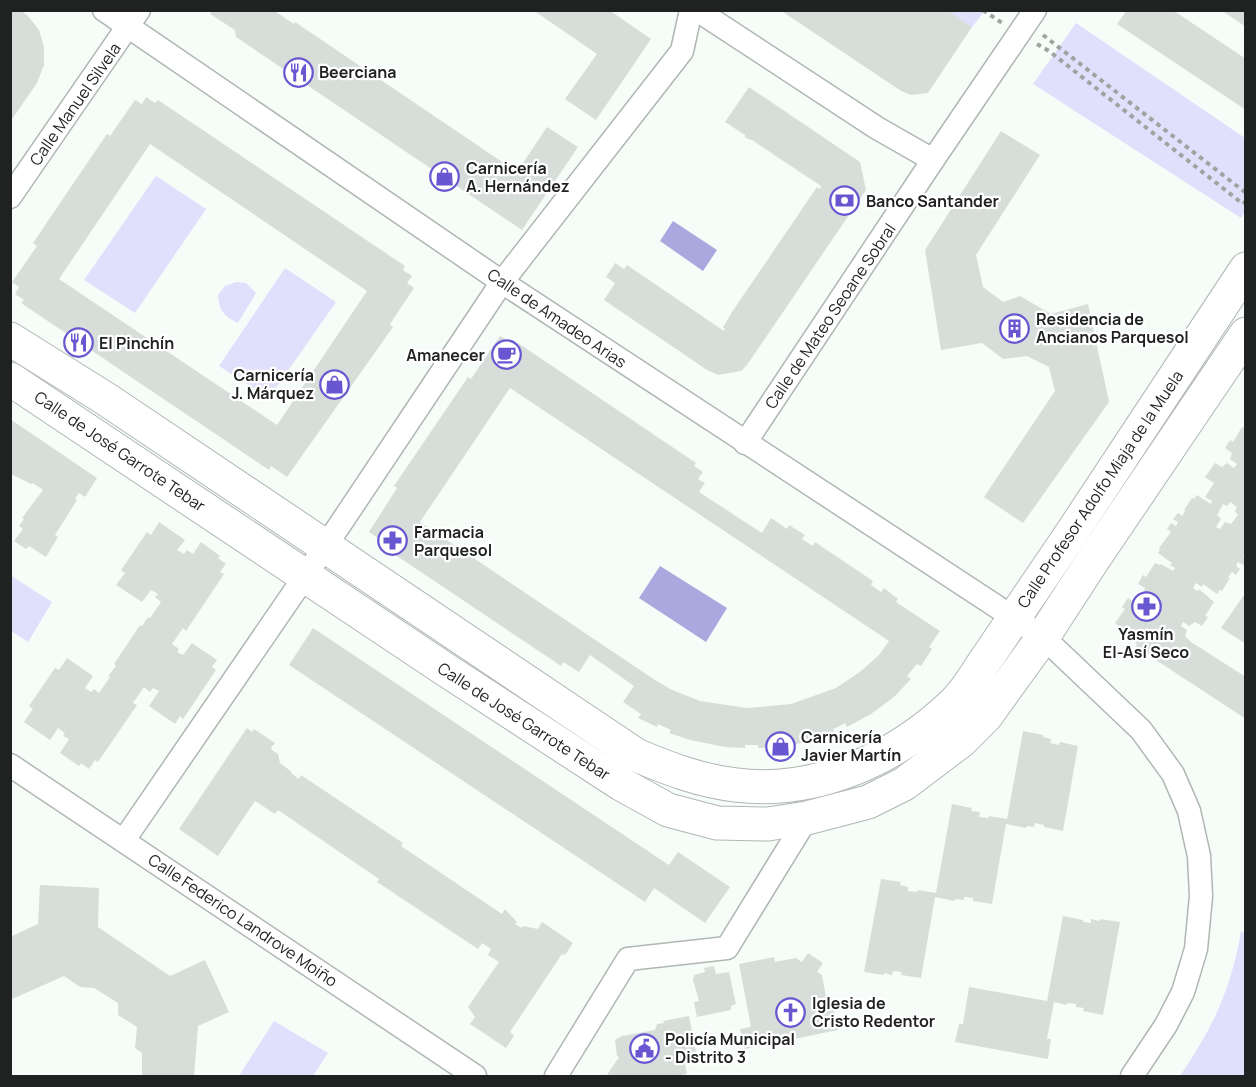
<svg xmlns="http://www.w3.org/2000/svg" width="1256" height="1087" viewBox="0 0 1256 1087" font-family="Manrope,sans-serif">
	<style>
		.green { fill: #e0e0fc }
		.water { fill: #a9a8df }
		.building { fill: #d7ded9; fill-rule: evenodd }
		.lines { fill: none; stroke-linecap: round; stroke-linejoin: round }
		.street-casing { stroke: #b0b7b2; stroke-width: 25 }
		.secondary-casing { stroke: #b0b7b2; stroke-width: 35 }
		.path { stroke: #9ea4a0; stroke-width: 4; stroke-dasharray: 4.5 4.5; stroke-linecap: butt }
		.street { stroke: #fff; stroke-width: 22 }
		.secondary { stroke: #fff; stroke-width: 33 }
		.labels { text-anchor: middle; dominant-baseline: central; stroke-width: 4.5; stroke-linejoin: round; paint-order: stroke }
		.poi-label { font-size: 16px; font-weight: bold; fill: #1f2220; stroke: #fff; text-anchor: start }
		.street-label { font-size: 16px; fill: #1f2220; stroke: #fff }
	</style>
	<rect width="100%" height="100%" fill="#f6fdf8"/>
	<g class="green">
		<polygon points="947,11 985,11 972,27"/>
		<polygon points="1076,23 1245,138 1245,211 1241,218 1033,84"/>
		<polygon points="156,176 206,209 135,313 84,280"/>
		<polygon points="285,268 336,302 269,398 219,366"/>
		<path d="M236 282 246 283 256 293 238 323C224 316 219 311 218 295L225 286Z"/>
		<polygon points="10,575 52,602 28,642 11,631"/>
		<path d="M1241 931 1246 934 1245 1076H1180C1213 1027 1231 990 1241 931Z"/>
		<polygon points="274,1021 328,1053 313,1076 239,1076"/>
	</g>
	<g class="water">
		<polygon points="673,221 717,250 703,271 660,241"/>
		<polygon points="660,566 727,608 706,642 639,598"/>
	</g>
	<g class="building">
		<polygon points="10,10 20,10 28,16 39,30 44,47 44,65 37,83 10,122"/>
		<polygon points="213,10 273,10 294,24 295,22 517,172 547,127 578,147 522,230 236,37 235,30 210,14"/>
		<polygon points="533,10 609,10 651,39 596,120 565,99 597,54"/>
		<polygon points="780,10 947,10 972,27 928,93 911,95 901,91"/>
		<polygon points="1127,10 1170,10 1173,13 1174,11 1246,59 1246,110 1117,24"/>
		<polygon points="1221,10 1246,10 1246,27 1243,25"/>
		<polygon points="749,87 860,162 866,190 747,365 741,371 718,375 707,370 604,300 615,283 606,277 615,263 624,269 627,265 724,331 725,329 723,327 732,312 817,187 820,189 821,186 752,140 748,139 745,137 745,135 725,122"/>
		<path d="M146 97 155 103 158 100 405 266 403 270 412 276 407 283 414 288 390 324 393 327 287 477 271 466 269 470 21 303 24 300 15 294 19 287 12 282 37 246 33 243 79 175 107 134 110 136 135 100 142 104ZM150 144 367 291 277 425 59 279Z"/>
		<polygon points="1001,131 1040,155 976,255 983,287 1003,302 1020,296 1051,314 1088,304 1109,402 1023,523 984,497 1055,391 1049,367 1027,356 1003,359 982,343 941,350 925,250"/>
		<path d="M500 336 516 346 518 343 696 463 694 466 703 472 698 479 705 483 699 492 762 533 771 518 787 529 789 525 805 535 802 539 813 546 815 542 873 581 871 585 881 592 884 588 898 599 896 602 940 631 929 647 932 649 921 666 917 664 907 676 911 679 894 697 871 714 847 727 845 723 840 726 833 729 835 733 819 739 782 747 758 748V745H745V748L725 747 690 740 669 733 671 730 658 724 657 727 638 718 641 714 623 702 634 686 590 655 579 672 563 662 561 666 382 546 384 542 369 532 397 488 394 486 468 377 471 379ZM510 388 889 641 879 655 861 671 836 688 791 704 747 708 700 701 670 689 652 678 420 522Z"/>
		<polygon points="10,419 97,478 85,497 79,493 75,499 77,500 55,535 58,537 46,557 29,546 26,549 14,541 23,529 19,526 24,519 22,518 43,490 33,483 31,484 11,474"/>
		<path d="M1242 427 1246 429V524L1243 525 1246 527V552L1243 556 1246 558V561L1243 565 1238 562 1236 566 1240 569 1236 575 1232 572 1228 577 1230 578 1222 591 1220 590 1217 594 1203 584 1202 587 1196 583 1193 588 1198 591 1199 589 1214 602 1205 616 1208 617 1202 626 1195 622 1189 626 1183 622 1181 626 1187 630 1185 636 1191 642 1246 677V719L1136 647 1137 644 1134 641 1137 637 1132 634 1131 636 1118 628 1119 626 1115 623 1125 609 1122 607 1128 598 1135 603 1140 599 1147 603 1150 599 1143 595 1145 588 1138 584 1143 575 1146 577 1155 563 1160 565 1161 564 1173 571 1175 568 1170 565 1172 563 1158 553 1160 549 1159 548 1171 532 1167 529 1171 523 1176 526 1178 522 1173 519 1178 513 1182 516 1185 511 1184 510 1192 498 1194 499 1197 495 1211 504 1212 501 1205 497 1214 483 1205 477 1215 463 1222 467 1227 463 1234 468 1237 464 1230 459 1232 453 1225 448 1230 440 1233 442ZM1230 502 1237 507 1235 511 1238 515 1231 524 1225 522 1220 529 1216 527 1221 519 1217 515 1223 504 1227 506Z"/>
		<polygon points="159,522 185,540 177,550 184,554 187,550 193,554 201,542 220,556 218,558 226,564 220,572 224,574 186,631 183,628 172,644 179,649 177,652 183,655 192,643 217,660 212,667 216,670 183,719 180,716 175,724 149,706 159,691 153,688 150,692 144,687 133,703 137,705 98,762 95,760 89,769 81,763 79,766 60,753 69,739 63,736 65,733 58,728 50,740 24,722 33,709 29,706 55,668 59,670 67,658 93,676 85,688 91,692 94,689 99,693 110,677 108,676 116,666 114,664 140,625 142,626 148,617 150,618 161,602 155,597 158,594 151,590 142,602 116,585 125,573 121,570 147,532 151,535"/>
		<polygon points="1246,592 1246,644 1221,628"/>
		<polygon points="313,628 669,865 678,852 730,887 705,923 654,888 645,902 289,665"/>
		<polygon points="247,728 252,732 254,729 275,743 271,748 272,750 278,754 280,763 292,772 291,773 299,779 301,775 403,843 401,846 502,914 505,909 517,922 515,924 522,928 523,926 538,929 542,922 573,943 565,955 562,954 510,1032 514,1036 506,1048 470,1024 475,1017 468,1007 499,962 488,955 491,949 482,943 478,949 377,882 379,879 278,810 275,814 255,801 218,856 179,829"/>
		<polygon points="1023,731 1043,735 1043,737 1051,739 1050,743 1059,745 1060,742 1078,746 1063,831 1044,827 1044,825 1035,823 1034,827 1027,826 1026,828 1006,824 992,904 973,901 973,898 964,897 964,900 955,899 955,901 935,897 921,978 901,975 902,972 893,971 892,975 884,973 884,975 864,972 881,879 901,882 900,885 908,887 908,891 917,892 917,890 936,893 952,804 972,808 971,811 980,812 979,817 988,818 989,816 1007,819"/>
		<polygon points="40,885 99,888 98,927 170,976 205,960 229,1012 198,1026 194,1076 142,1076 142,1053 135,1048 137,1027 118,1015 118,1003 94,988 80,987 64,976 10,1000 10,937 38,924"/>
		<polygon points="1063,916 1083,920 1083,922 1091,923 1091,919 1100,921 1100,919 1120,922 1103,1015 1083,1011 1084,1008 1076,1007 1076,1004 1067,1003 1067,1005 1054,1002 1047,1039 1051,1039 1048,1059 955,1042 959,1024 963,1024 969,987 1047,1001"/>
		<polygon points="808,953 823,963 817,972 822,975 826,997 831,995 838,1030 745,1049 740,1029 751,1027 739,964 774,957 775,962 796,958 802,962"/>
		<polygon points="714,966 716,974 729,972 736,1004 731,1006 731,1010 697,1017 694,1002 699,1001 693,980 694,975 705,972 704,968"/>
		<polygon points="689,1016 698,1062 685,1065 687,1074 676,1076 609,1076 607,1075 619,1057 617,1056 615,1040 622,1036 655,1030 657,1024 664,1023 663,1021"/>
	</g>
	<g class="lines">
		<defs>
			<g id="street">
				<polyline points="104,10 502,282 1043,637 1141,730 1173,774 1189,811 1199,856 1201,896 1196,949 1183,992 1166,1025 1132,1076"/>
				<polyline points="697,10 877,128 933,160"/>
				<polyline points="10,197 139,10"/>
				<polyline points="745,443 933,160 1035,10"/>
				<polyline points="10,765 475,1076"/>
				<polyline points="124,840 325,547 502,282 682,51 691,10"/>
				<polyline points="556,1076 628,959 727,948 807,818"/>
			</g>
			<g id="secondary">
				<path d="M10 339 106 399 636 755C669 769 701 781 736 785 817 795 897 758 954 703 968 690 978 670 989 655 1017 614 1045 572 1073 531 1131 444 1188 356 1246 269"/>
				<polyline points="10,379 443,668 621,784 668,810 717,823 768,824 807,818 868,802 904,784 961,741 986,716 1043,637 1093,560 1246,334"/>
			</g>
		</defs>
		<use href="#street" class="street-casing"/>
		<use href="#secondary" class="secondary-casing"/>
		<g class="path">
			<polyline points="983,10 1002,23"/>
			<polyline points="1043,35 1246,193"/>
			<polyline points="1037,44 1049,51 1243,204 1246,201"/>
		</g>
		<use href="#street" class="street"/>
		<use href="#secondary" class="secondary"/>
	</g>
	<defs>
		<symbol id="restaurant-ring" viewBox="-11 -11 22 22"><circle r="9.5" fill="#fff" stroke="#6957d1" stroke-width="1.5"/><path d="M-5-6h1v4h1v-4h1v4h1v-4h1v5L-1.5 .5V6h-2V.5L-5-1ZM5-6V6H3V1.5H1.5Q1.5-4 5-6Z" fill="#6957d1"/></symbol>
		<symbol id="shop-ring" viewBox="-11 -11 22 22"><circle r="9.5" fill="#fff" stroke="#6957d1" stroke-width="1.5"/><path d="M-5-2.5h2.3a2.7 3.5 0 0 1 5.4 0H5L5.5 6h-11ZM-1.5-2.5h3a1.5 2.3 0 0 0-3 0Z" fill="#6957d1"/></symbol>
		<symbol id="bank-ring" viewBox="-11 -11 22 22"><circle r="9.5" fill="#fff" stroke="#6957d1" stroke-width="1.5"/><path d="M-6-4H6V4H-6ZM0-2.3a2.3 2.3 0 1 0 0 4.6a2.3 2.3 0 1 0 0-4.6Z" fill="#6957d1"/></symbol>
		<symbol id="building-ring" viewBox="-11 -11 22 22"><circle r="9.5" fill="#fff" stroke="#6957d1" stroke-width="1.5"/><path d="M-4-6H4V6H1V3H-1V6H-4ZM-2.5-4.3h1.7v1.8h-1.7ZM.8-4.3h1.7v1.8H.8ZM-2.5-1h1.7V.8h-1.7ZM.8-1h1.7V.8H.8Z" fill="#6957d1"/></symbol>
		<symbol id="cafe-ring" viewBox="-11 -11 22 22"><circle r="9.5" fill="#fff" stroke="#6957d1" stroke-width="1.5"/><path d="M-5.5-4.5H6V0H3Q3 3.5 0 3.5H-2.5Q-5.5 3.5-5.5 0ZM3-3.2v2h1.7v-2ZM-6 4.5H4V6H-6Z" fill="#6957d1"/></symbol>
		<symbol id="pharmacy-ring" viewBox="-11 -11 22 22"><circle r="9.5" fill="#fff" stroke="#6957d1" stroke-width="1.5"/><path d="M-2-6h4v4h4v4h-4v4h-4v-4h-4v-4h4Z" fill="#6957d1"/></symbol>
		<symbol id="church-ring" viewBox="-11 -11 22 22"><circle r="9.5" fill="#fff" stroke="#6957d1" stroke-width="1.5"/><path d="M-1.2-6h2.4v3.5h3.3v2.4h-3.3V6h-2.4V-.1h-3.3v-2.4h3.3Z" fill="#6957d1"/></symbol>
		<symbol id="civic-ring" viewBox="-11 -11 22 22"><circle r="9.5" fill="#fff" stroke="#6957d1" stroke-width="1.5"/><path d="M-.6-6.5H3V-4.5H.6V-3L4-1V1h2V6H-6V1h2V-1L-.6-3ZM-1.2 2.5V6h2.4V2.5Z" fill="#6957d1"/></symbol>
	</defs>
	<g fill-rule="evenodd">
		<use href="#restaurant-ring" x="282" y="56" width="33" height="33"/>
		<use href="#shop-ring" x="428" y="160" width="33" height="33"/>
		<use href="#bank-ring" x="828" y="184" width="33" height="33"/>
		<use href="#building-ring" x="998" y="312" width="33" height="33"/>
		<use href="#restaurant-ring" x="62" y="326" width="33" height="33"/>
		<use href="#cafe-ring" x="490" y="338" width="33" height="33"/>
		<use href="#shop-ring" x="318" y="368" width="33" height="33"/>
		<use href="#pharmacy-ring" x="376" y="524" width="33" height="33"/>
		<use href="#pharmacy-ring" x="1130" y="590" width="33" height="33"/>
		<use href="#shop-ring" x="764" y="730" width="33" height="33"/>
		<use href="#church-ring" x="774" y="996" width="33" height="33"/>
		<use href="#civic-ring" x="628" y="1032" width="33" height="33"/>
	</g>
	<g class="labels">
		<g class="poi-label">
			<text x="319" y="72">Beerciana</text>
			<text x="466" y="168">Carnicería<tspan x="466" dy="18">A. Hernández</tspan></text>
			<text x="866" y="201">Banco Santander</text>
			<text x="1036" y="319">Residencia de<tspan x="1036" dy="18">Ancianos Parquesol</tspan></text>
			<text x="99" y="343">El Pinchín</text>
			<text x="485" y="355" text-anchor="end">Amanecer</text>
			<text x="314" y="375" text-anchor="end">Carnicería<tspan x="314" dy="18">J. Márquez</tspan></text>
			<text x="414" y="532">Farmacia<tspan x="414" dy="18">Parquesol</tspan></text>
			<text x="1146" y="634" text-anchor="middle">Yasmín<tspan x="1146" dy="18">El-Así Seco</tspan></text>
			<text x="801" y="737">Carnicería<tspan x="801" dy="18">Javier Martín</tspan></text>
			<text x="812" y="1003">Iglesia de<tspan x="812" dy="18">Cristo Redentor</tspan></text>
			<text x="665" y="1039">Policía Municipal<tspan x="665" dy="18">- Distrito 3</tspan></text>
		</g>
		<g class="street-label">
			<text transform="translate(75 104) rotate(-55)">Calle Manuel Silvela</text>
			<text transform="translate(830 316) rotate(-56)">Calle de Mateo Seoane Sobral</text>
			<text transform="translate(557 318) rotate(34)">Calle de Amadeo Arias</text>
			<text transform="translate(120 451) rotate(34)">Calle de José Garrote Tebar</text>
			<text transform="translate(1100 489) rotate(-56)">Calle Profesor Adolfo Miaja de la Muela</text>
			<text transform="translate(524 721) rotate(33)">Calle de José Garrote Tebar</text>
			<text transform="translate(243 920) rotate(34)">Calle Federico Landrove Moiño</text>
		</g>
	</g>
	<rect width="1256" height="1087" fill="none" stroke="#1f2220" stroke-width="24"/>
</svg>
